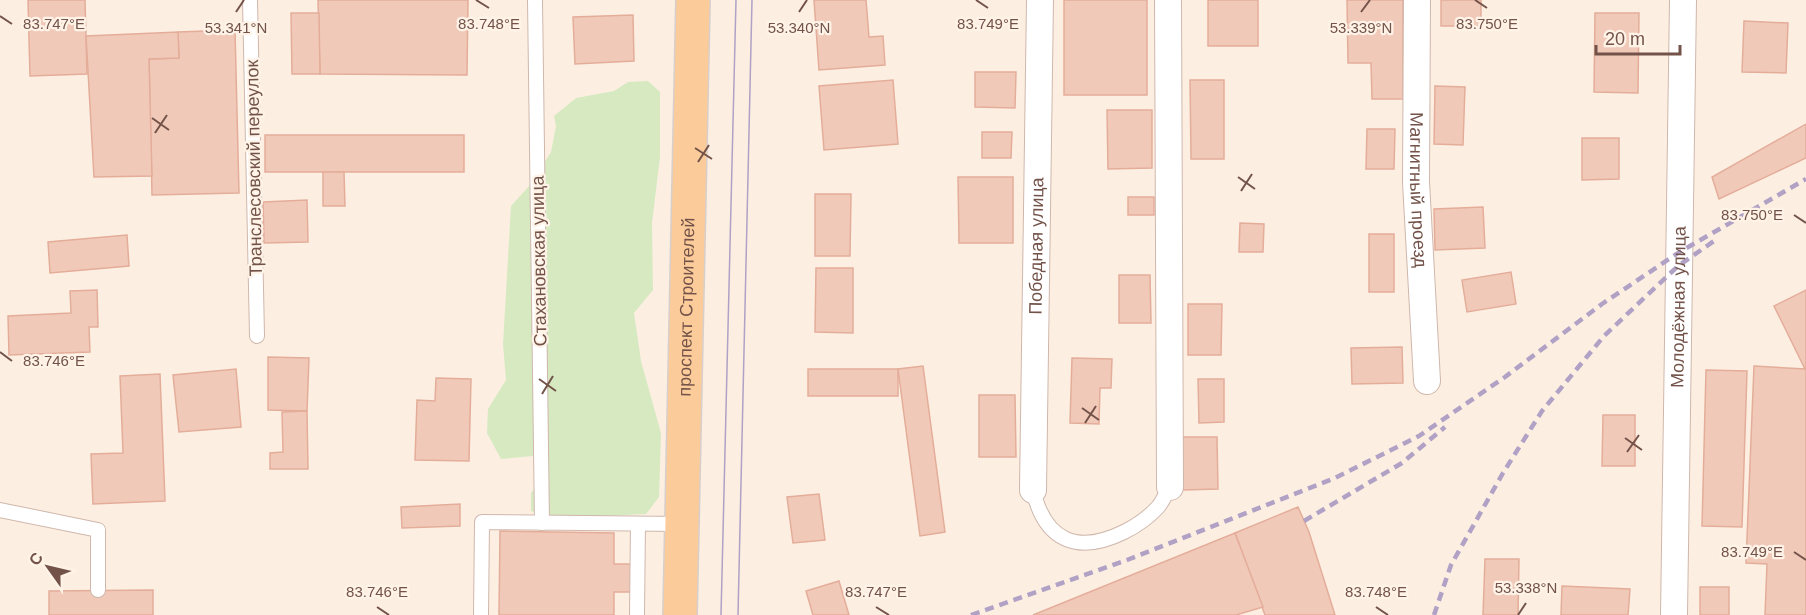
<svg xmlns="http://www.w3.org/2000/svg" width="1806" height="615" viewBox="0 0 1806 615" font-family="Helvetica,sans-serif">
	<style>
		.green { fill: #d6e9c1 }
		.building { fill: #f1c9b9; stroke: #e4ad9a; stroke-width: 1.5 }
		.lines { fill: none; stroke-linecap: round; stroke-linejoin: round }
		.service-casing { stroke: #cfb7ac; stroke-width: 16 }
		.minor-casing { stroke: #cfb7ac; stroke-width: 28 }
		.primary-casing { stroke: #d8cfcc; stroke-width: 36 }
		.service { stroke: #fff; stroke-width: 14 }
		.minor { stroke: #fff; stroke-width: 26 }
		.primary { stroke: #fbcb9a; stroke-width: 33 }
		.tram { stroke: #b0a1c5; stroke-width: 1.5 }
		.rail { stroke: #b0a1c5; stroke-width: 4.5; stroke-dasharray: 9 6; stroke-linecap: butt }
		.ticks { fill: none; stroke: #735349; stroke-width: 2 }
		.labels { text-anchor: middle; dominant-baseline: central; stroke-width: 4.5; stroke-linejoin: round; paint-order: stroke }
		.street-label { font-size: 18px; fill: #735349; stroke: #fff3e8 }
		.ticks-label { font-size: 15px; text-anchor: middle; fill: #735349; stroke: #fff3e8; stroke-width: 4.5; stroke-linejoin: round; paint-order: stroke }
	</style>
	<rect width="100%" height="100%" fill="#fcefe2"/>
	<polygon class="green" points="648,81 660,92 660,157 652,223 653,290 634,313 641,361 661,433 659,497 646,514 555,518 531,511 531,493 547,472 544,455 501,459 487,433 488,409 506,380 503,344 511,206 530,185 551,152 556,126 554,116 576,98 614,91 628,82"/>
	<g class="building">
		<polygon points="28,0 85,0 87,74 30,76"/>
		<polygon points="318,0 468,0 467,75 320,74"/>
		<polygon points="814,0 866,0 869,37 883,36 885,65 819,70"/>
		<rect x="1064" y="0" width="83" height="95"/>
		<rect x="1208" y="0" width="50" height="46"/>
		<polygon points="1347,0 1403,0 1403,99 1372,99 1371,63 1348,63"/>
		<rect x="1441" y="0" width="40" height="26"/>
		<polygon points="291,13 319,13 320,74 292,74"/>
		<polygon points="1595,13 1639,13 1638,93 1594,92"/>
		<polygon points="633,15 634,61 575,64 573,17"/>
		<polygon points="1744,21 1788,23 1786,73 1742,72"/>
		<polygon points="235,30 239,193 152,195 149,59 179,58 178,32"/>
		<polygon points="178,32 179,58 149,59 152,176 94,177 86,36"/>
		<polygon points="975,72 1016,72 1015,108 975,107"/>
		<polygon points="893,80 898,144 824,150 819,86"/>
		<polygon points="1190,80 1224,80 1224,159 1191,159"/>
		<polygon points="1435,86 1465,87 1463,145 1434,144"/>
		<polygon points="1107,110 1152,110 1152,168 1108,169"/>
		<polygon points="1806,124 1806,158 1719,199 1712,177"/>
		<polygon points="1367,129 1395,129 1394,169 1366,169"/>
		<polygon points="982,132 1012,132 1011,158 982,158"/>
		<rect x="265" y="135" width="199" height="37"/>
		<polygon points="1582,138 1619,138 1619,179 1582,180"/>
		<polygon points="323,172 344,172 345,206 323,206"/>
		<polygon points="958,177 1013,177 1013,243 959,243"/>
		<polygon points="815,194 851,194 850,256 815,256"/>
		<rect x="1128" y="197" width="26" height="18"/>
		<polygon points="307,200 308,242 264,243 263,202"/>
		<polygon points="1483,207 1485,248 1435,250 1434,209"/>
		<polygon points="1240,223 1264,224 1263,252 1239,252"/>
		<rect x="1369" y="234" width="25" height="58"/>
		<polygon points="127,235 129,266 50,273 48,242"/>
		<polygon points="816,268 853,268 853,333 815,332"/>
		<polygon points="1511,272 1516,304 1467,312 1462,280"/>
		<polygon points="1119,275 1150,275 1151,323 1119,323"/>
		<polygon points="97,290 98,327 89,327 90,352 9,355 8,316 71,313 70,291"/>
		<polygon points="1806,290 1806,369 1805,369 1774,306"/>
		<polygon points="1188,304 1222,304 1221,355 1188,355"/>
		<polygon points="1402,347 1403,383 1352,384 1351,348"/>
		<polygon points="268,357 309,358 307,411 268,410"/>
		<polygon points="1072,358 1112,359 1111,388 1100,388 1099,424 1070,423"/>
		<polygon points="923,366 945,532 920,536 898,369"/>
		<polygon points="1754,366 1806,369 1806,615 1765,615 1767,564 1746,563"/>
		<polygon points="236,369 241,427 179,432 173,375"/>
		<rect x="808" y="369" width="90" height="27"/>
		<polygon points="1706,370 1747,371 1742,527 1702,526"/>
		<polygon points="160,374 165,501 93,504 91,454 123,453 120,376"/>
		<polygon points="436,378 471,379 469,461 415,460 417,400 435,401"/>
		<polygon points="1198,379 1224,379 1224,422 1199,423"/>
		<polygon points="979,395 1015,395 1016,457 979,457"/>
		<polygon points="307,411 308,469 270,469 270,453 283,452 282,412"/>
		<polygon points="1603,415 1635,415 1635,466 1602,466"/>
		<polygon points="1182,437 1217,437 1218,489 1183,490"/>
		<polygon points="819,494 825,540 793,543 787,497"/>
		<polygon points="460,504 460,526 402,528 401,507"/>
		<polygon points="1298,507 1309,532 1335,615 1265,615 1235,533"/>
		<polygon points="500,531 614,533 614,564 635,564 635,592 614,592 614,615 499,615"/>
		<polygon points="1235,533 1263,607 1236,615 1033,615"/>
		<polygon points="1485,559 1519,559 1518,615 1483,615"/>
		<polygon points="839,581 849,615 813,615 806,591"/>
		<polygon points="1562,586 1630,589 1628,615 1561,615"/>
		<rect x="1700" y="587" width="29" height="28"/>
		<polygon points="153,590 153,615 49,615 49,591"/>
	</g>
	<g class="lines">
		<defs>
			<g id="service">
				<polyline points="250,0 257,336"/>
				<polyline points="535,0 542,523"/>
				<path d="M1033 490C1045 541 1077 555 1124 532 1136 526 1149 517 1158 507 1163 501 1166 493 1170 487"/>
				<polyline points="0,510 98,530 98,590"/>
				<polyline points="481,615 482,522 682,524"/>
				<polyline points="637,615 638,524"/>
			</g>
			<g id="minor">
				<polyline points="1168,0 1170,487"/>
				<path id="s1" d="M1417 0 1416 182 1427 381"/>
				<path id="s2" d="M1033 490 1040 0"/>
				<path id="s3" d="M1674 615 1683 0"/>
			</g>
			<g id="primary">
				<path id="s4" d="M680 615 693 0"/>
			</g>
		</defs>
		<use href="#service" class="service-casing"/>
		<use href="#minor" class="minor-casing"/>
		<use href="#primary" class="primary-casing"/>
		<use href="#service" class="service"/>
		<use href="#minor" class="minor"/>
		<use href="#primary" class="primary"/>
		<g class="tram">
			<polyline points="721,615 736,0"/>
			<polyline points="738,615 752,0"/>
		</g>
		<g class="rail">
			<polyline points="1304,521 1402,463 1445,427"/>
			<polyline points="971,615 1127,560 1335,478 1419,436 1505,377 1602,304 1678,253 1806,179"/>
			<polyline points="1434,615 1451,565 1503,473 1542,411 1604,336 1678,266 1714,241"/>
		</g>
	</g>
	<path class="ticks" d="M476 0 489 8M976 0 988 8M1475 0 1487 8M236 12 244 0M799 12 807 0M1361 12 1370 0M0 16 12 24M152 118 169 130M155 133 167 115M695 148 712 159M698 162 709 145M1238 177 1255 189M1241 191 1252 174M1794 215 1806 223M0 352 12 361M539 379 556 391M542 394 553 376M1082 408 1099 420M1085 423 1096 406M1625 438 1642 450M1627 452 1639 435M1794 552 1806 560M377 607 389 615M876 607 889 615M1376 607 1388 615M1518 615 1526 603"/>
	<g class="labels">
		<g class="street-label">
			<text transform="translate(254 168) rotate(-91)">Транслесовский переулок</text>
			<text stroke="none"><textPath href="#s1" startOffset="190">Магнитный проезд</textPath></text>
			<text stroke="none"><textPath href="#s2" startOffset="244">Победная улица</textPath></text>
			<text transform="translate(539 261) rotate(-91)">Стахановская улица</text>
			<text stroke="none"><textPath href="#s4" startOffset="308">проспект Строителей</textPath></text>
			<text stroke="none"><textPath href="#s3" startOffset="308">Молодёжная улица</textPath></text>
		</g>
	</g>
	<g class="ticks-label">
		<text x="489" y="29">83.748°E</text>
		<text x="988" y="29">83.749°E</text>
		<text x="1487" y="29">83.750°E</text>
		<text x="54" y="29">83.747°E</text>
		<text x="236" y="33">53.341°N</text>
		<text x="799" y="33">53.340°N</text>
		<text x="1361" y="33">53.339°N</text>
		<text x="1752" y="220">83.750°E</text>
		<text x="54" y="366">83.746°E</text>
		<text x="1752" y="557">83.749°E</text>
		<text x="1526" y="593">53.338°N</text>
		<text x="377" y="597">83.746°E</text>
		<text x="876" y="597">83.747°E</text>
		<text x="1376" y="597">83.748°E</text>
	</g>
	<g transform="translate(48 567) rotate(304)" stroke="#fff3e8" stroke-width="4.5" paint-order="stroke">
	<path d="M0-4.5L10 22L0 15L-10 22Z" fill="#735349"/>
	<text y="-9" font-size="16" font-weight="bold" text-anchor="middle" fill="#735349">С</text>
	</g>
	<path d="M1596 45v9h84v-9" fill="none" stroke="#735349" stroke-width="3"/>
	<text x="1605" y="45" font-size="18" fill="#735349" stroke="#fff3e8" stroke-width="4.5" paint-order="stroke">20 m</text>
</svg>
